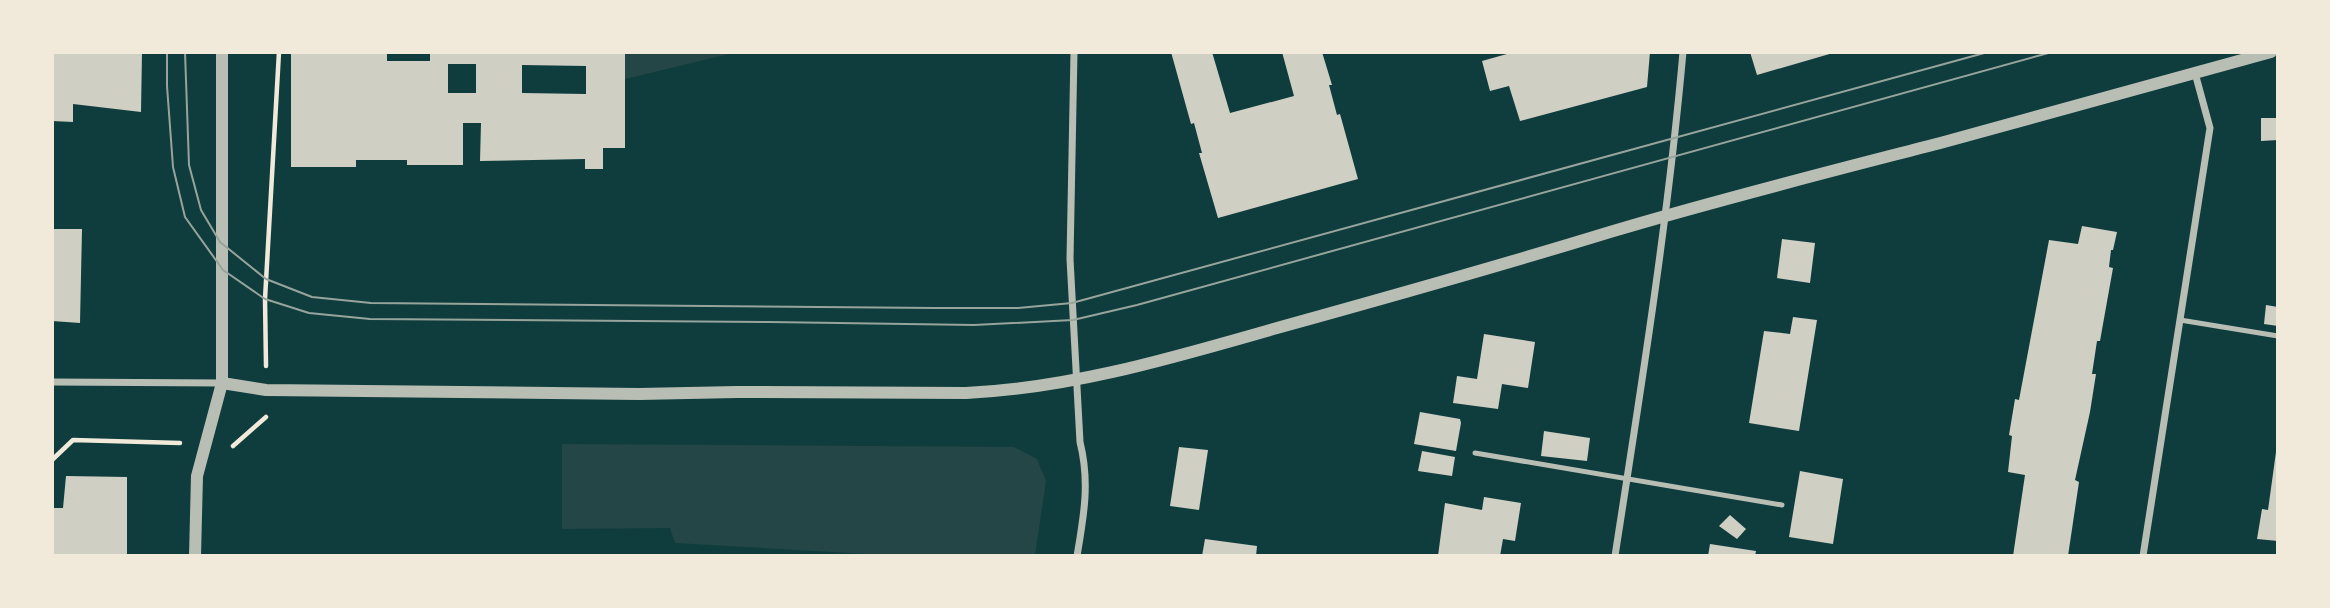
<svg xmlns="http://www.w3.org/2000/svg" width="2330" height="608" viewBox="0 0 2330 608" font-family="Mulish,sans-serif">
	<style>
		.green { fill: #244646 }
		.building { fill: #cfcfc3; fill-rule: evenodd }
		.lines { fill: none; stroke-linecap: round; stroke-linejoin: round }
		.path { stroke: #f1e9da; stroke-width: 4.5 }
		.service { stroke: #b8beb3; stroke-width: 5 }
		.minor { stroke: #b8beb3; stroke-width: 7 }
		.tertiary { stroke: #b8beb3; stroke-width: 12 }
		.tram { stroke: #97a49c; stroke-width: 2 }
	</style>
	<rect width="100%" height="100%" fill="#0f3d3e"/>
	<g class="green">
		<polygon points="625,53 625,52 733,53 625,79"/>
		<polygon points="562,444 1014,447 1037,459 1046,481 1035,555 884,555 675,543 670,528 562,529"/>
	</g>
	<g class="building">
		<polygon points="52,52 142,52 141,112 73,104 73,122 52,121"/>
		<path d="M291 52H387V61H430V52H625V148H603V169H585V159L480 161 481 123H463V165H407V160H356V167H291ZM448 64H476V93H448ZM522 65 586 66V94L522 93Z"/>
		<polygon points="1171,52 1212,52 1230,113 1294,96 1282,52 1322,52 1332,85 1329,85 1337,115 1340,114 1358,179 1218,218 1199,153 1202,153 1194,123 1191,124"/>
		<polygon points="1514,52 1650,52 1647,87 1520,121 1509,86 1490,91 1482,61"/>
		<polygon points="1750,52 1833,52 1833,53 1757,75"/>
		<polygon points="2261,118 2278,118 2278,140 2261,141"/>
		<polygon points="2082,226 2117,232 2113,250 2111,250 2109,267 2113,268 2100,341 2097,341 2092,374 2096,374 2090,412 2075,480 2079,482 2068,556 2013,556 2025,475 2008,472 2012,436 2009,435 2015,399 2019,400 2049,240 2078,244"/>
		<polygon points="52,229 82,229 80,323 52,321"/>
		<polygon points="1782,239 1815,243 1810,283 1777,278"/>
		<polygon points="2266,305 2278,307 2278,326 2264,324"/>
		<polygon points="1793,317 1817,320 1799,431 1749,423 1764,331 1790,334"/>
		<polygon points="1484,334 1535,342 1528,388 1502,384 1498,409 1453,403 1457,376 1477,379"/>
		<polygon points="1420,412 1460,419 1461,423 1456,451 1414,444"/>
		<polygon points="1544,431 1590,438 1587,461 1541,456"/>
		<polygon points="1179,447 1208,450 1199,510 1170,506"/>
		<polygon points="1422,451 1455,457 1452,476 1418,471"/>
		<polygon points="2276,452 2278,452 2278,541 2257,539 2262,509 2268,510"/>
		<polygon points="1800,471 1843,479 1833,544 1789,537"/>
		<polygon points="66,476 127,477 127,556 52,556 52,508 63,508"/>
		<polygon points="1484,497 1521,503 1515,541 1503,539 1500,556 1438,556 1445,503 1482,510"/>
		<polygon points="1730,515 1746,529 1737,539 1719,526"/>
		<polygon points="1205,539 1257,546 1256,556 1202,556"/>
		<polygon points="1710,544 1756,551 1755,556 1708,556"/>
	</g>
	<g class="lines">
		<g class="path">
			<polyline points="266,366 265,299 279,52"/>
			<polyline points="233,446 266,417"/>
			<polyline points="52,460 73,440 180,443"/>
		</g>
		<g class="service">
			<polyline points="2180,320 2278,336"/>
			<polyline points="1475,453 1782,505"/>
		</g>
		<g class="minor">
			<path d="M1074 52 1070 259 1080 442C1090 482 1084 515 1077 556"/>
			<polyline points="52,382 222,383"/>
			<path d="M1615 556C1641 388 1668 221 1683 52"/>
			<polyline points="2143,556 2210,128 2195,73"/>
		</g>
		<g class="tertiary">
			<path d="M222 383 266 390 639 394 737 392 966 393C1073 388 1175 357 1277 328 1389 297 1499 266 1610 232 1720 199 1832 171 1944 142 2053 113 2162 83 2271 52"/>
			<polyline points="195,556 197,476 222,383 222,52"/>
		</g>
		<g class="tram">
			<polyline points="167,52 167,86 173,167 185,217 223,270 265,299 309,313 370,319 770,322 974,325 1073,320 1137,305 2052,52"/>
			<polyline points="185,52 189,165 201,210 220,242 266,279 312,297 371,303 934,308 1018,308 1072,303 1988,52"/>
		</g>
	</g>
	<rect width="2330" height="608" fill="none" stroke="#f1e9da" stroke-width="108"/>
</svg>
